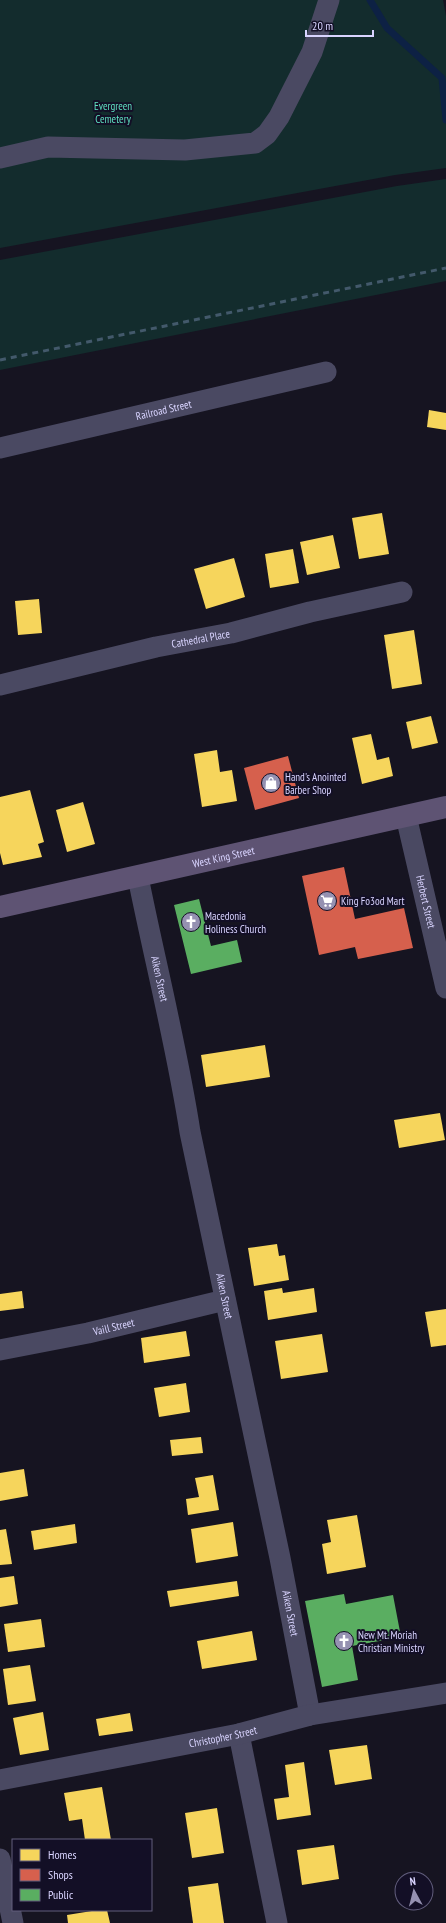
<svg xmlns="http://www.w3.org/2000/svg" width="446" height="1923" viewBox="0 0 446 1923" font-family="'PT Sans Narrow',sans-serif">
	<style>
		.green { fill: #132c2d }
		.homes { fill: #f6d55c }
		.shops { fill: #d6604d }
		.public { fill: #5aae61 }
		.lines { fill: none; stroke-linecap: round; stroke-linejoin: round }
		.stream { stroke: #0d2144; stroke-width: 7 }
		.minor { stroke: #4a4962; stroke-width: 21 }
		.major { stroke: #5e5373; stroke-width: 22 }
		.rail { stroke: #43596b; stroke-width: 3; stroke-dasharray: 6 5; stroke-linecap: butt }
		.labels { text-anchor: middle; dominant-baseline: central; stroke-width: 4; stroke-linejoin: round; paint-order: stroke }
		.park-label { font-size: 11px; fill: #5fe0c0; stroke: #130f26 }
		.street-label { font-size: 11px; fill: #d9d4ff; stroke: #130f26 }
		.poi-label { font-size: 11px; fill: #d9d4ff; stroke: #130f26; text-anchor: start }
	</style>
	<rect width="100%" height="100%" fill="#161421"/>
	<g class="green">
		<polygon points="0,0 443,0 446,16 446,168 395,175 0,248"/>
		<polygon points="446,179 446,281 0,370 0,260 397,186"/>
	</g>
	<g class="homes">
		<polygon points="429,410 446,413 446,430 427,427"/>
		<polygon points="382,513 389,554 359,559 352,518"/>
		<polygon points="333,535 340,568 307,575 300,542"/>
		<polygon points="293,549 299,583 270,588 265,554"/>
		<polygon points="234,558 245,597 206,609 194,569"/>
		<polygon points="39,599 42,633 18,635 15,601"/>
		<polygon points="414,630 422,684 392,689 384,635"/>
		<polygon points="431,716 438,743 412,749 406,722"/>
		<polygon points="371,734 377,760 389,757 393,776 362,784 352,738"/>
		<polygon points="217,750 220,772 232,770 237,801 202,807 194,754"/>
		<polygon points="30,790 44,842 38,844 42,857 3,865 0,853 0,797"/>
		<polygon points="83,802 95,844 67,852 56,810"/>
		<polygon points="265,1045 270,1077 206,1087 201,1055"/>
		<polygon points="440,1113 445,1140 399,1148 394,1120"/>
		<polygon points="277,1244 279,1256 285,1255 289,1280 254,1286 248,1248"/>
		<polygon points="282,1288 283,1293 314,1288 317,1312 268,1320 264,1291"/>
		<polygon points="22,1291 24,1308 0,1311 0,1294"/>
		<polygon points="446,1309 446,1345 431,1347 425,1312"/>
		<polygon points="186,1331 190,1356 144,1363 141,1338"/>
		<polygon points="322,1334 328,1372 281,1379 275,1341"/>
		<polygon points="186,1383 190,1412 159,1417 154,1388"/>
		<polygon points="201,1437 203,1453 172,1456 170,1440"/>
		<polygon points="24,1469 28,1496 0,1501 0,1473"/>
		<polygon points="213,1475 219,1510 188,1515 186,1499 199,1497 195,1478"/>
		<polygon points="357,1515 366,1567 327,1574 322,1544 331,1542 327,1520"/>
		<polygon points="233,1522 238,1556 196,1563 191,1529"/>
		<polygon points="75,1524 77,1543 34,1550 31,1531"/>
		<polygon points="6,1529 12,1564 0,1565 0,1530"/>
		<polygon points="14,1576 18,1604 0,1607 0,1578"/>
		<polygon points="237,1581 239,1596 170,1607 167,1591"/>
		<polygon points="41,1619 45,1647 8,1652 4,1624"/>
		<polygon points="252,1631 257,1660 202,1669 197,1641"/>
		<polygon points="30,1665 36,1701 8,1705 3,1669"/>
		<polygon points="43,1712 49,1750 20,1755 13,1718"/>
		<polygon points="130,1713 133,1731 99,1736 96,1719"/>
		<polygon points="367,1745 372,1779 335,1785 329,1750"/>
		<polygon points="304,1762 311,1815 277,1820 274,1799 289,1797 285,1765"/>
		<polygon points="102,1787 111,1840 85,1840 82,1819 69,1821 64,1793"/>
		<polygon points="217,1808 224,1853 192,1858 185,1813"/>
		<polygon points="334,1845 339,1879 302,1885 297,1850"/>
		<polygon points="218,1883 224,1923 193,1923 188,1887"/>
		<polygon points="98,1910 107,1910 110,1923 68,1923 67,1915"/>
	</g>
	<g class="shops">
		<polygon points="288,756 299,798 255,810 244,768"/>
		<polygon points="344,867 355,919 404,908 413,948 358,959 355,947 319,955 302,876"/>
	</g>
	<g class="public">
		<polygon points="199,899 211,946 237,940 242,962 191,974 174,905"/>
		<polygon points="344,1594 346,1604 393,1595 401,1637 352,1646 358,1680 322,1687 305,1601"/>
	</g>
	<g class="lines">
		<polyline class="stream" points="370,0 387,28 442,78 446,120"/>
		<g class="minor">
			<polyline points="0,158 48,147 185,150 255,143 267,134 279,117 312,52 329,0"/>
			<path id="s1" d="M0 448 326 372"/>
			<path id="s2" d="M0 685 156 647 231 633 310 612 402 592"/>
			<path id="s3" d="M406 816 446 988"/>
			<path id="s4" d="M138 877C155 962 177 1047 190 1132L280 1558 310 1715"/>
			<path id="s5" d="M0 1350 88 1333 225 1300"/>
			<polyline points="239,1734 277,1923"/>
			<path id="s6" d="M0 1780 239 1734 310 1715 446 1693"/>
			<polyline points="0,1859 13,1923"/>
		</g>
		<path class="major" id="s7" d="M0 907 446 807"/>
		<polyline class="rail" points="0,360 446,268"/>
	</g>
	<defs>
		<symbol id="shop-disc" viewBox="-11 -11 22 22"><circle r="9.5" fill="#9591b1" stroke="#130f26"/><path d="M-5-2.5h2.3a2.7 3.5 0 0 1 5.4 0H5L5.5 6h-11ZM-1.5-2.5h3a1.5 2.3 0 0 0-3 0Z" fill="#fff"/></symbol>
		<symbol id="supermarket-disc" viewBox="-11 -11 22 22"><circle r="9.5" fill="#9591b1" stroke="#130f26"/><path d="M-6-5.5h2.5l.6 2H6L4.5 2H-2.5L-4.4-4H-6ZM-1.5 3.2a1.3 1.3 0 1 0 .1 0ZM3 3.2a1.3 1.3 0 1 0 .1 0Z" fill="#fff"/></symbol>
		<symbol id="church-disc" viewBox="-11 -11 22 22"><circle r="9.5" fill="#9591b1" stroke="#130f26"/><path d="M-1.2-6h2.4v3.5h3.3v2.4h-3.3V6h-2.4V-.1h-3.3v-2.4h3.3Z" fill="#fff"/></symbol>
	</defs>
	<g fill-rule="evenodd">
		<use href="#shop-disc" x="260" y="772" width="22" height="22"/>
		<use href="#supermarket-disc" x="316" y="890" width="22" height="22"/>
		<use href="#church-disc" x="180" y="911" width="22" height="22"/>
		<use href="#church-disc" x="333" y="1630" width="22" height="22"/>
	</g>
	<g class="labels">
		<g class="park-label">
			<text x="113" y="106">Evergreen<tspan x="113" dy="13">Cemetery</tspan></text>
		</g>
		<g class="street-label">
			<text stroke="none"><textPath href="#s1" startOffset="168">Railroad Street</textPath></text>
			<text stroke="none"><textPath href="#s2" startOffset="206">Cathedral Place</textPath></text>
			<text stroke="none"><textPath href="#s7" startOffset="229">West King Street</textPath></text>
			<text stroke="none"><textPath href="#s3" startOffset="88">Herbert Street</textPath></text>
			<text stroke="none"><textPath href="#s4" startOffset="104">Aiken Street</textPath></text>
			<text stroke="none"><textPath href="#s4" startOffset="428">Aiken Street</textPath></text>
			<text stroke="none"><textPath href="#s5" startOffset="116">Vaill Street</textPath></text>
			<text stroke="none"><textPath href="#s4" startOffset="752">Aiken Street</textPath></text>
			<text stroke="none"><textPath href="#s6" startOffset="227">Christopher Street</textPath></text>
		</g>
		<g class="poi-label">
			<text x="285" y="777">Hand's Anointed<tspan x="285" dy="13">Barber Shop</tspan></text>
			<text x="341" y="901">King Fo3od Mart</text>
			<text x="205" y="916">Macedonia<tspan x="205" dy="13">Holiness Church</tspan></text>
			<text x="358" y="1635">New Mt. Moriah<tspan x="358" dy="13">Christian Ministry</tspan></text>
		</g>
	</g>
	<rect x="12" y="1839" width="140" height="72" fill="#130f26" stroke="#625e7d"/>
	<rect x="20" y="1849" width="20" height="12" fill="#f6d55c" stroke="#625e7d"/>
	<text x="48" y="1859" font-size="12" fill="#d9d4ff">Homes</text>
	<rect x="20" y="1869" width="20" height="12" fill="#d6604d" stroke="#625e7d"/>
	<text x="48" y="1879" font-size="12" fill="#d9d4ff">Shops</text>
	<rect x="20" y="1889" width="20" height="12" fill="#5aae61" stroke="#625e7d"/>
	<text x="48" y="1899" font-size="12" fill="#d9d4ff">Public</text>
	<g transform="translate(414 1891) rotate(353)"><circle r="19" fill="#130f26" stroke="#625e7d"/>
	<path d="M0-3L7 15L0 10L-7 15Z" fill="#9591b1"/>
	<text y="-6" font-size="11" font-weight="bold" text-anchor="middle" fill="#d9d4ff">N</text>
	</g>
	<path d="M306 30v6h67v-6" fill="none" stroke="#d9d4ff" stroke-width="2"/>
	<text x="312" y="30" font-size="12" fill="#d9d4ff" stroke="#130f26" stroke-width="3" paint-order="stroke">20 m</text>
</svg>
